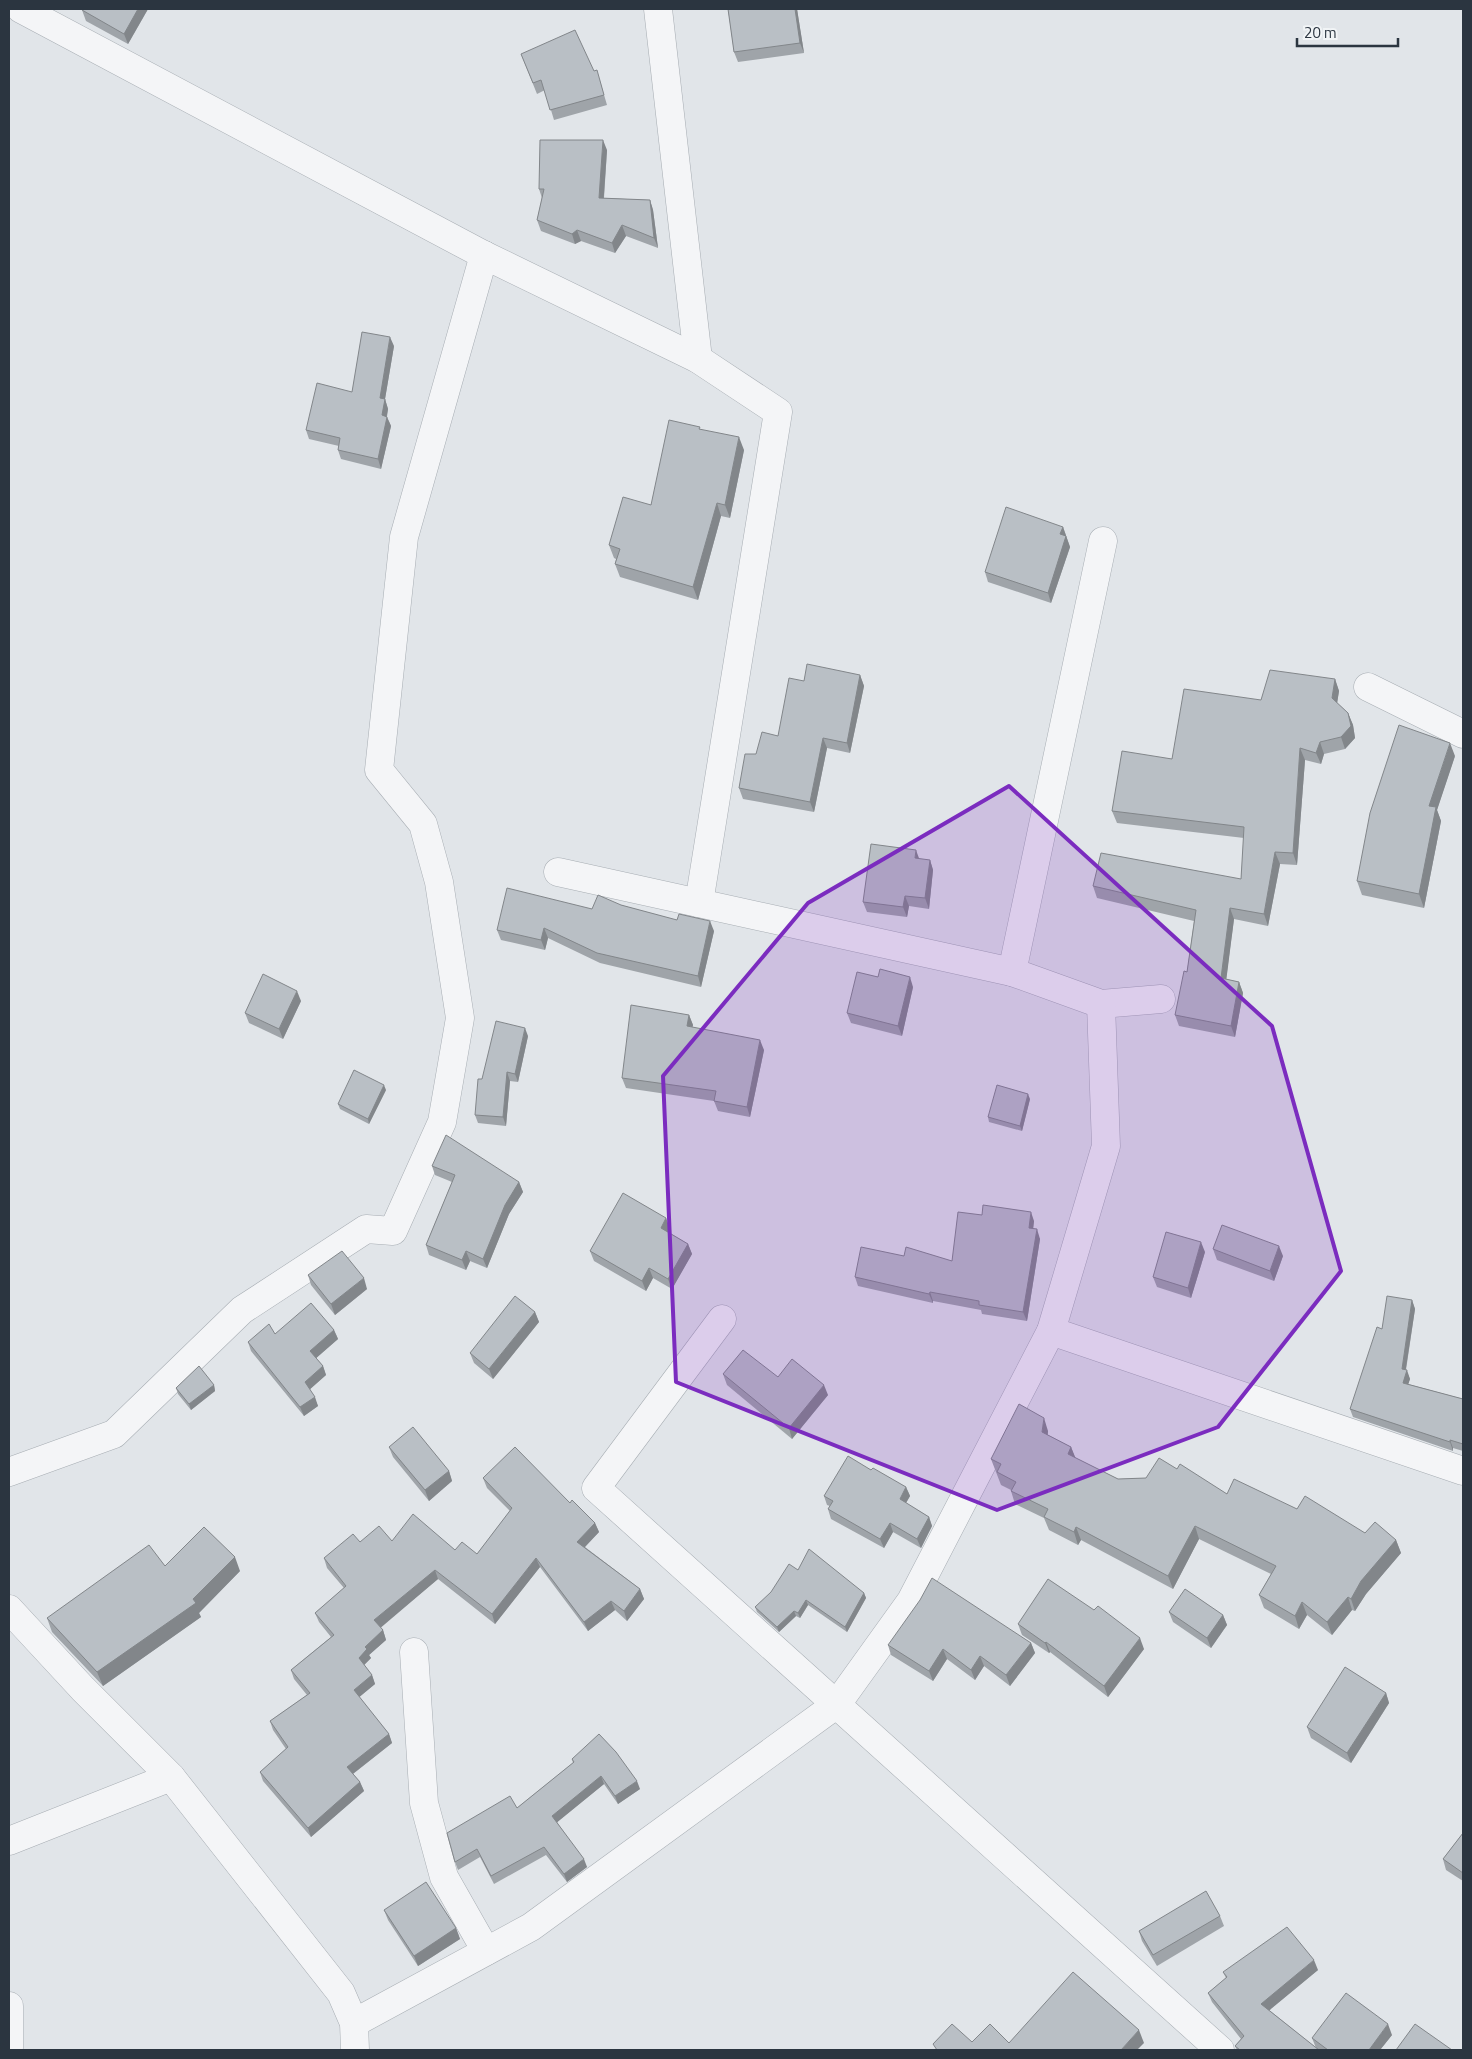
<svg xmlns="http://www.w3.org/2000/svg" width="1472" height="2059" viewBox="0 0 1472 2059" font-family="'Titillium Web',sans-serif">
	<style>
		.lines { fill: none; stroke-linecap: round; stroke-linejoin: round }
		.minor-casing { stroke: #a7adb3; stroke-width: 29 }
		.minor { stroke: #f4f5f7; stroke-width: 28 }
		.wall { fill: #9fa4a9 }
		.shaded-wall { fill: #82868a }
		.building { fill: #b9bfc5; stroke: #82868a }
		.marked { fill: #7b2cbf; fill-opacity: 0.2; stroke: #7b2cbf; stroke-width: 4; stroke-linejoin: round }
	</style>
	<rect width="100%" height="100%" fill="#e1e5e9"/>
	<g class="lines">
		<defs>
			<g id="minor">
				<polyline points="21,9 484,255 698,359 778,412 699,903"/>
				<polyline points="658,9 698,359"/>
				<polyline points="1368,687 1463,734"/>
				<polyline points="558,872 1012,972 1101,1004 1161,999"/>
				<polyline points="1012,972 1103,541"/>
				<polyline points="722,1319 596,1488 1220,2050"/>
				<polyline points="1051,1331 1463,1471"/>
				<polyline points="9,1472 114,1434 242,1310 366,1229 393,1231 442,1122 460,1018 439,882 423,824 379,770 404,537 484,255"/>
				<polyline points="9,1609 83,1689 171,1777 341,1993 354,2023 355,2050"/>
				<polyline points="414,1652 424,1803 444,1877 486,1951"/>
				<polyline points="9,1841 171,1777"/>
				<polyline points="9,2006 9,2048"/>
				<polyline points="354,2023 531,1927 837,1704 911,1601 1051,1331 1106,1146 1101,1004"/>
			</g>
		</defs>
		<use href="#minor" class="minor-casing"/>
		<use href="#minor" class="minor"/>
	</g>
	<g class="wall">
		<polygon points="148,9 128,44 86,21 82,10"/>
		<polygon points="728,9 797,9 804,53 738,62 734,52"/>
		<polygon points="521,54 594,71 600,81 607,105 554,120 545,90 537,94"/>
		<polygon points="607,150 604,198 650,200 653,210 658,248 626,236 615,253 581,241 575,244 541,231 537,220 542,198 539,189"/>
		<polygon points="394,346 385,399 388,409 387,417 391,426 381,469 341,459 338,450 339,446 309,439 306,430 352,392"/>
		<polygon points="700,429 744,450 730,518 721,516 698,600 620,577 615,564 616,559 614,558 609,545 651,505"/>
		<polygon points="1063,527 1070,547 1051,603 988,582 985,572"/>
		<polygon points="860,675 864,686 850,753 827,748 814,812 743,799 739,788 778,736 804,681"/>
		<polygon points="1335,679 1339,691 1337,703 1348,713 1353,725 1355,738 1345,749 1324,754 1321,764 1305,760 1297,865 1280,864 1268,926 1234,919 1226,979 1239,982 1243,993 1235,1037 1179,1026 1175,1015 1187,972 1194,921 1097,898 1093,886 1241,879 1244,838 1117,823 1112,811 1172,759 1261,700"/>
		<polygon points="1455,756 1437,810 1441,821 1424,908 1362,895 1357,881"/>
		<polygon points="930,860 933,870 929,909 909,906 907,917 867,912 863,902"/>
		<polygon points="621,905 714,931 701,987 600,963 548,938 545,950 501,940 497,930"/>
		<polygon points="913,987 902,1036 851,1023 847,1013"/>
		<polygon points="301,1001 283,1039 249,1023 245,1013"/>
		<polygon points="689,1015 693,1025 692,1027 764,1050 750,1117 718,1111 714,1101 626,1088 622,1078"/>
		<polygon points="528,1036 518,1082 510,1081 506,1126 478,1123 475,1115 482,1079"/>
		<polygon points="386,1090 369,1124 340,1109 338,1104"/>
		<polygon points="1030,1099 1022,1131 989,1122 988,1117"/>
		<polygon points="432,1166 519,1182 523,1192 509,1214 487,1268 470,1261 466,1270 429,1255 426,1245 452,1182 435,1175"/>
		<polygon points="982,1215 1034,1221 1033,1229 1040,1239 1027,1321 982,1314 981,1310 933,1301 933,1303 858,1286 855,1277 904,1256 952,1261"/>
		<polygon points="666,1218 670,1229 668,1232 688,1244 692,1254 672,1289 653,1278 646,1291 594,1261 590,1251"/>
		<polygon points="1213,1249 1283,1256 1274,1281 1217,1260"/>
		<polygon points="1205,1252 1191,1298 1157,1287 1153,1277"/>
		<polygon points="308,1275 367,1289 335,1315 311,1285"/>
		<polygon points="1412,1300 1415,1309 1406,1370 1410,1379 1408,1384 1463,1399 1463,1451 1453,1448 1453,1451 1353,1417 1350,1409 1382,1329"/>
		<polygon points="535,1312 539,1322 493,1379 474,1363 470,1353"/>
		<polygon points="334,1330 338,1339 316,1358 323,1366 326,1375 310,1389 318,1406 304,1416 251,1351 248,1342 275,1334"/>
		<polygon points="723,1374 778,1377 828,1395 792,1439 727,1385"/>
		<polygon points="214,1385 215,1391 191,1410 178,1394 176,1388"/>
		<polygon points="1048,1431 1048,1435 1071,1447 1075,1458 1118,1479 1146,1478 1177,1469 1227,1494 1297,1509 1365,1533 1396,1540 1401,1553 1366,1594 1355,1611 1352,1610 1332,1635 1307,1615 1299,1629 1264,1608 1259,1595 1271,1574 1199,1539 1173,1589 1081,1540 1078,1545 1049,1530 1044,1518 1015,1504 1011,1491 1011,1490 1001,1485 991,1459"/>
		<polygon points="389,1447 449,1471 452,1481 429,1501 393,1457"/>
		<polygon points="871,1470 906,1487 910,1496 906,1503 929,1517 932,1526 921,1548 893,1532 884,1548 831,1519 828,1509 830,1506 827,1505 824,1496"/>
		<polygon points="483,1478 570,1503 595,1523 599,1532 585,1547 640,1589 644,1599 627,1621 615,1610 588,1631 540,1567 495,1624 438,1579 380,1627 383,1630 386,1640 369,1655 371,1658 364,1665 372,1675 375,1684 359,1697 389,1734 392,1743 353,1774 360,1782 364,1791 311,1837 263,1781 260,1772 286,1749 273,1730 270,1721 307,1695 294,1679 291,1670 331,1637 319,1622 315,1613 344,1588 327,1568 324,1558 360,1542 392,1541 455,1550 477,1554 510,1511 487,1488"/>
		<polygon points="165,1566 240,1571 199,1613 201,1617 103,1686 52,1632 47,1618"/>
		<polygon points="798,1570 864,1593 866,1598 847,1632 808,1605 800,1618 796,1616 779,1632 757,1612 755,1607"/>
		<polygon points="1169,1612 1223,1615 1227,1625 1211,1648 1173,1622"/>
		<polygon points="1018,1624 1144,1649 1108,1697 1050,1652 1049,1653 1022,1635"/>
		<polygon points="1031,1643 1035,1653 1010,1686 984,1666 975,1680 947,1659 933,1681 891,1655 888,1645"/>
		<polygon points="1386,1693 1389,1703 1351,1763 1311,1738 1307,1727"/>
		<polygon points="572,1759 640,1789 618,1804 604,1784 557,1822 587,1867 567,1882 546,1855 494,1884 480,1857 458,1870 455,1862 517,1808 573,1763"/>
		<polygon points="1463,1833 1463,1881 1446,1870 1443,1859"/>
		<polygon points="384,1910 456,1928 460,1939 418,1966 388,1920"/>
		<polygon points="1220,1916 1224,1926 1157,1966 1142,1941 1139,1931"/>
		<polygon points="1318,1970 1269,2010 1316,2048 1312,2038 1392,2035 1380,2050 1237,2050 1235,2046 1241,2039 1212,2002 1208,1993 1226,1978 1223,1972"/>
	</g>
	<g class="shaded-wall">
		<polygon points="138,9 148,9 128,44 124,34"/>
		<polygon points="795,9 797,9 804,53 800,43"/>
		<polygon points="603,140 607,150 603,208 599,198"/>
		<polygon points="650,200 653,210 658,248 654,238"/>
		<polygon points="622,225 626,236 615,253 612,243"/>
		<polygon points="577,230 581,241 575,244 572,234"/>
		<polygon points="390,337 394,346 385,399 388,409 385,425 382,415 380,398"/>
		<polygon points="387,417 391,426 381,469 378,459"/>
		<polygon points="739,437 744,450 730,518 725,505"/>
		<polygon points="717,503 721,516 698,600 693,587"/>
		<polygon points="1063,527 1070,547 1051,603 1048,593 1060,534"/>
		<polygon points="860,675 864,686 850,753 847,743"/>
		<polygon points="1335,679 1339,691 1336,710 1332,698"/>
		<polygon points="1348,713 1353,725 1355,738 1345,749 1341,737"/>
		<polygon points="823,738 827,748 814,812 810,802"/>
		<polygon points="1320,742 1324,754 1321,764 1316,753"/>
		<polygon points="1450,743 1455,756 1437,810 1441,821 1424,908 1419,894 1429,806"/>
		<polygon points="1300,748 1305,760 1297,865 1293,853"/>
		<polygon points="916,850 920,861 915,858"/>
		<polygon points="1275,852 1280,864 1268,926 1264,914"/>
		<polygon points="930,860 933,870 929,909 925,898"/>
		<polygon points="905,896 909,906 907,917 903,907"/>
		<polygon points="1230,908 1234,919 1225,990 1221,978"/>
		<polygon points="710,921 714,931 701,987 698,976"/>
		<polygon points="544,928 548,938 545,950 541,940"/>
		<polygon points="910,977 913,987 902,1036 898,1026"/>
		<polygon points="1239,982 1243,993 1235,1037 1231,1026"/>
		<polygon points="297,991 301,1001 283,1039 279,1029"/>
		<polygon points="689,1015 693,1025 690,1036 687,1026"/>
		<polygon points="525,1028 528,1036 518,1082 515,1074"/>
		<polygon points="760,1040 764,1050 750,1117 747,1107"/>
		<polygon points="507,1072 510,1081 506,1126 503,1117"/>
		<polygon points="384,1085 386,1090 369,1124 368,1119"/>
		<polygon points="1028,1094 1030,1099 1022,1131 1020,1126"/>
		<polygon points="519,1182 523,1192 509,1214 487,1268 483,1259 505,1205"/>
		<polygon points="1031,1212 1034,1221 1032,1238 1029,1228"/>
		<polygon points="666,1218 670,1229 664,1239 661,1228"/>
		<polygon points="1037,1229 1040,1239 1027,1321 1023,1312"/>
		<polygon points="1201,1242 1205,1252 1191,1298 1188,1288"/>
		<polygon points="688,1244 692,1254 672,1289 668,1279"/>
		<polygon points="1279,1246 1283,1256 1274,1281 1270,1271"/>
		<polygon points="466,1251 470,1261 466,1270 462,1260"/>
		<polygon points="649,1268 653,1278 646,1291 642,1281"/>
		<polygon points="364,1278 367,1289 335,1315 331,1304"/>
		<polygon points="930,1292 933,1301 933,1303 929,1294"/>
		<polygon points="1412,1300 1415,1309 1405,1374 1407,1370 1410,1379 1406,1391 1403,1383 1402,1369"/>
		<polygon points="535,1312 539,1322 493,1379 489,1369"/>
		<polygon points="334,1330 338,1339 314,1360 310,1351"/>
		<polygon points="323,1366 326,1375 308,1391 305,1382"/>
		<polygon points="214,1385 215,1391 191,1410 189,1404"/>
		<polygon points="824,1385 828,1395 792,1439 789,1428"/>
		<polygon points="315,1397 318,1406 304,1416 300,1407"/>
		<polygon points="1044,1418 1048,1431 1046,1445 1042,1432"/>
		<polygon points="1450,1440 1453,1448 1453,1451 1450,1442"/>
		<polygon points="1071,1447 1076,1459 1068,1454"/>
		<polygon points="449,1471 452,1481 429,1501 425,1490"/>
		<polygon points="906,1487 910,1496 903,1508 900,1499"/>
		<polygon points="929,1517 932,1526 921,1548 917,1539"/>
		<polygon points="595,1523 599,1532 581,1551 577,1542"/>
		<polygon points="890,1523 893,1532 884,1548 880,1539"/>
		<polygon points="1195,1526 1199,1539 1173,1589 1168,1576"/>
		<polygon points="1076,1527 1081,1540 1078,1545 1074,1532"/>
		<polygon points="1396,1540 1401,1553 1366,1594 1355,1611 1351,1599 1361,1581"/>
		<polygon points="235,1557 240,1571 199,1613 201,1617 103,1686 97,1672 193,1599"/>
		<polygon points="536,1558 540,1567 495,1624 492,1614"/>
		<polygon points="435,1570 438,1579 378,1630 374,1620"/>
		<polygon points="640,1589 644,1599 627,1621 624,1611"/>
		<polygon points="864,1593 866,1598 847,1632 845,1627"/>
		<polygon points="1348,1597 1352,1610 1332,1635 1327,1622"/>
		<polygon points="806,1600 808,1605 800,1618 798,1613"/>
		<polygon points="611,1601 615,1610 588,1631 584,1622"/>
		<polygon points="1302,1602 1307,1615 1299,1629 1295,1616"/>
		<polygon points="794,1611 796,1616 779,1632 777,1627"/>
		<polygon points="1223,1615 1227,1625 1211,1648 1207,1638"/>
		<polygon points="383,1630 386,1640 369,1655 371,1658 362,1667 359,1658 365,1647"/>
		<polygon points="1140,1638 1144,1649 1108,1697 1104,1686"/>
		<polygon points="1046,1642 1050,1652 1049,1653 1045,1643"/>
		<polygon points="1031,1643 1035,1653 1010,1686 1006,1675"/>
		<polygon points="943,1649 947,1659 933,1681 929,1671"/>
		<polygon points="980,1656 984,1666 975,1680 971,1670"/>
		<polygon points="372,1675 375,1684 357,1699 354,1690"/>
		<polygon points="1386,1693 1389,1703 1351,1763 1347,1753"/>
		<polygon points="389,1734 392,1743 350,1776 347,1767"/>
		<polygon points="601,1776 604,1784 555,1824 552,1816"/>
		<polygon points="637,1781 640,1789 618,1804 615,1796"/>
		<polygon points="360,1782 364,1791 311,1837 308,1828"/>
		<polygon points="584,1859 587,1867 567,1882 564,1874"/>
		<polygon points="456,1928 460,1939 418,1966 414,1956"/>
		<polygon points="1314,1960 1318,1970 1265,2014 1261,2004"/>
		<polygon points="1388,2024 1392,2035 1380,2050 1369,2050"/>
		<polygon points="1139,2030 1144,2043 1137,2050 1121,2050"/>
	</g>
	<g class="building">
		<polygon points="83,9 138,9 124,34 82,10"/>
		<polygon points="728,9 795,9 800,43 734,52"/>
		<polygon points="575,30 594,71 597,70 604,95 550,110 541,80 533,83 521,54"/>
		<polygon points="540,140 603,140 599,198 650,200 654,238 622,225 612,243 577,230 572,234 537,220 544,189 539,189"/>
		<polygon points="362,332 390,337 380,398 385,399 382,415 387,417 378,459 338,450 340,438 306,430 317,383 352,392"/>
		<polygon points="669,420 700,427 699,429 739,437 725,505 717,503 693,587 615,564 620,549 609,545 623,497 651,505"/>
		<polygon points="1006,507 1063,527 1060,534 1066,536 1048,593 985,572"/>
		<polygon points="807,664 860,675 847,743 823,738 810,802 739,788 745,754 756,754 762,732 778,736 789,678 804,681"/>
		<polygon points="1270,670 1335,679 1332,698 1348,713 1351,726 1341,737 1320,742 1316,753 1300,748 1293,853 1275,852 1264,914 1230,908 1221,978 1239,982 1231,1026 1175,1015 1184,971 1187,972 1196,910 1093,886 1101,853 1241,879 1244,827 1112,811 1122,751 1172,759 1184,689 1261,700"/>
		<polygon points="1399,725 1450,743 1429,806 1436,807 1419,894 1357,881 1370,813"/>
		<polygon points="871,844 916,850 915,858 930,860 925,898 905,896 903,907 863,902"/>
		<polygon points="507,888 592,909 598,895 621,905 677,920 679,914 710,921 698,976 597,953 544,928 541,940 497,930"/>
		<polygon points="880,969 910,977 898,1026 847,1013 857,972 878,977"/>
		<polygon points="263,974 297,991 279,1029 245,1013"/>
		<polygon points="631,1005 689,1015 687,1026 760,1040 747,1107 714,1101 716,1091 622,1078"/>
		<polygon points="496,1021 525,1028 515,1074 507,1072 503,1117 475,1115 478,1079 482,1079"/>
		<polygon points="354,1070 384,1085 368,1119 338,1104"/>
		<polygon points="997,1085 1028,1094 1020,1126 988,1117"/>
		<polygon points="446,1135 519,1182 505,1205 483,1259 466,1251 462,1260 426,1245 455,1175 432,1166"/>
		<polygon points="623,1193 666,1218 661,1228 688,1244 668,1279 649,1268 642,1281 590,1251"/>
		<polygon points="983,1205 1031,1212 1029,1228 1037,1229 1023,1312 979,1305 979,1301 930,1292 929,1294 855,1277 861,1247 904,1256 906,1247 952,1261 958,1212 982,1215"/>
		<polygon points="1222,1225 1279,1246 1270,1271 1213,1249"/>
		<polygon points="1166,1232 1201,1242 1188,1288 1153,1277"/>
		<polygon points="342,1251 364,1278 331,1304 308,1275"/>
		<polygon points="515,1296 535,1312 489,1369 470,1353"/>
		<polygon points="1387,1296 1412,1300 1402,1369 1407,1370 1403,1383 1463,1399 1463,1444 1450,1440 1450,1442 1350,1409 1377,1327 1382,1329"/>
		<polygon points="311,1303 334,1330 310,1351 323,1366 305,1382 315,1397 300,1407 248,1342 269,1324 275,1334"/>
		<polygon points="743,1350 778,1377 792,1359 824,1385 789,1428 723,1374"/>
		<polygon points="199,1366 214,1385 189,1404 176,1388"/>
		<polygon points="1019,1404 1044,1418 1042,1432 1071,1447 1068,1454 1118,1479 1146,1478 1159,1458 1177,1469 1180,1464 1227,1494 1234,1479 1297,1509 1305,1496 1365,1533 1375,1522 1396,1540 1361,1581 1351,1599 1348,1597 1327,1622 1302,1602 1295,1616 1259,1595 1276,1566 1195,1526 1168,1576 1076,1527 1074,1532 1044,1517 1048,1509 1011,1491 1016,1482 997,1472 1001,1464 991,1459"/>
		<polygon points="413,1427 449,1471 425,1490 389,1447"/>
		<polygon points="515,1447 570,1503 572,1500 595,1523 577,1542 640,1589 624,1611 611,1601 584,1622 536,1558 492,1614 435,1570 374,1620 383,1630 365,1647 367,1649 359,1658 372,1675 354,1690 389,1734 347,1767 360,1782 308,1828 260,1772 288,1747 270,1721 310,1693 291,1670 334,1635 315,1613 346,1586 324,1558 353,1534 360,1542 379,1526 392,1541 413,1514 455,1550 462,1542 477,1554 512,1508 483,1478"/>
		<polygon points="848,1456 871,1470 873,1468 906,1487 900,1499 929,1517 917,1539 890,1523 880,1539 828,1509 833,1501 824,1496"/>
		<polygon points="204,1527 235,1557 193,1599 196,1603 97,1672 47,1618 149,1545 165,1566"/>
		<polygon points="809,1549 864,1593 845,1627 806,1600 798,1613 794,1611 777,1627 755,1607 771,1592 789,1564 798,1570"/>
		<polygon points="932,1578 1031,1643 1006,1675 980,1656 971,1670 943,1649 929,1671 888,1645 920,1600"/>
		<polygon points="1048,1579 1094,1610 1098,1606 1140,1638 1104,1686 1046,1642 1045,1643 1018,1624"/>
		<polygon points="1185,1589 1223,1615 1207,1638 1169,1612"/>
		<polygon points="1345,1667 1386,1693 1347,1753 1307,1727"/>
		<polygon points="599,1734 616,1752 637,1781 615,1796 601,1776 552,1816 584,1859 564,1874 544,1847 491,1876 477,1849 455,1862 447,1833 510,1796 517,1808 574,1762 572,1759"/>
		<polygon points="1463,1833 1463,1873 1443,1859"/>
		<polygon points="426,1882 456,1928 414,1956 384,1910"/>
		<polygon points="1206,1891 1220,1916 1153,1955 1139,1931"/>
		<polygon points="1287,1927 1314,1960 1261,2004 1319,2050 1240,2050 1235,2046 1244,2036 1208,1993 1227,1977 1223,1972"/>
		<polygon points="1073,1972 1139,2030 1121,2050 937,2050 933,2044 952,2024 972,2042 990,2024 1009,2043"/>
		<polygon points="1346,1993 1388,2024 1369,2050 1328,2050 1312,2038"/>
		<polygon points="1415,2024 1452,2050 1396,2050"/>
	</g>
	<path class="marked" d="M1009 786 1272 1026 1341 1271 1218 1427 997 1510 676 1382 663 1076 808 903Z"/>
	<rect width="1472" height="2059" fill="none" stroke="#2b3540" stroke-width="20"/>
	<path d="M1297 38v8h101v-8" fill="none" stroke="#2b3540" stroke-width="2.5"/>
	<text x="1304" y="38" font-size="15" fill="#2b3540" stroke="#f1f4f6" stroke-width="4" paint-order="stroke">20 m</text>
</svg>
